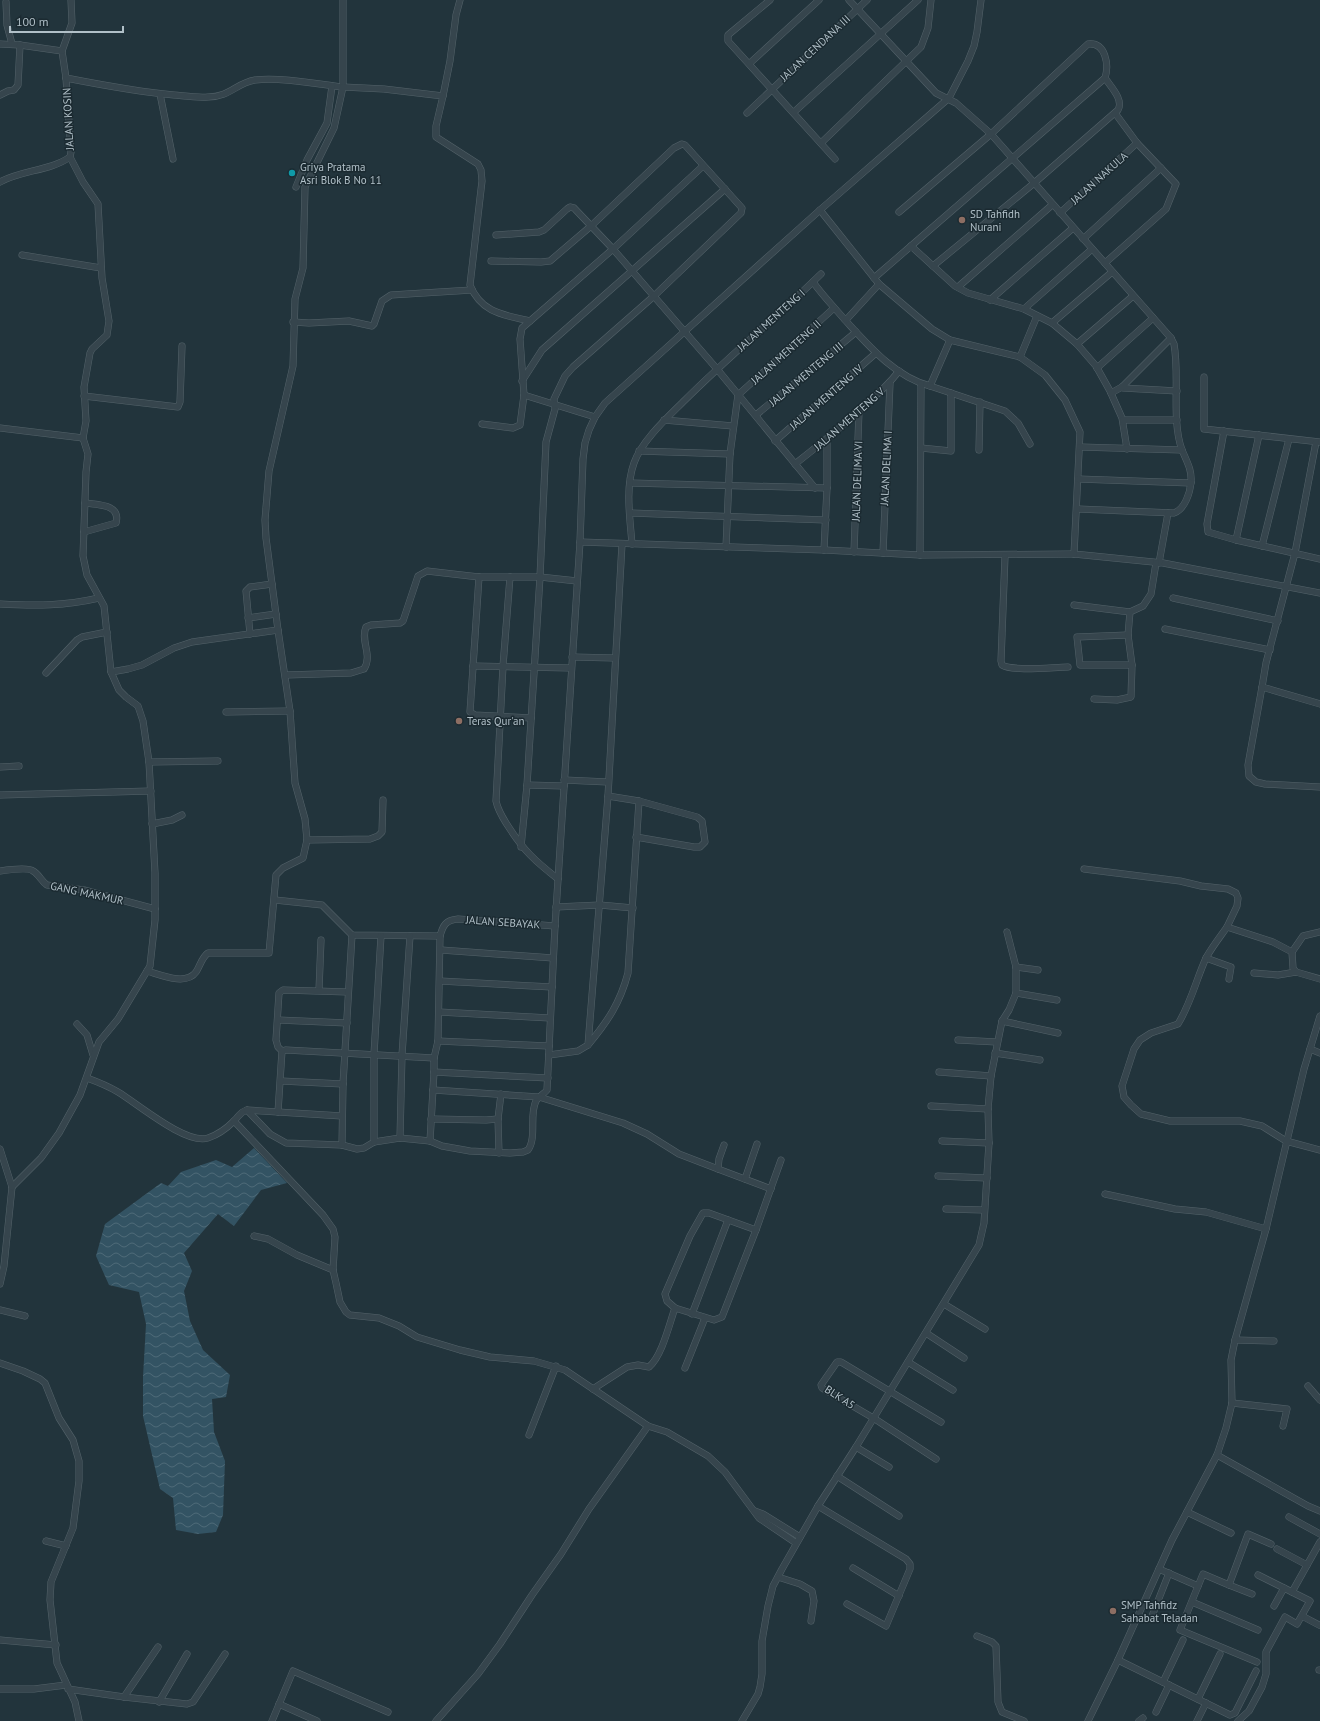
<svg xmlns="http://www.w3.org/2000/svg" width="1320" height="1721" viewBox="0 0 1320 1721" font-family="'PT Sans',sans-serif">
	<style>
		.water { fill: url(#water-waves) }
		.lines { fill: none; stroke-linecap: round; stroke-linejoin: round }
		.minor-casing { stroke: #54636a; stroke-width: 7 }
		.minor { stroke: #36454d; stroke-width: 6 }
		.culture-dot { fill: #0f9aa8; stroke: #1b2a31; stroke-width: 1.5 }
		.education-dot { fill: #8d6e63; stroke: #1b2a31; stroke-width: 1.5 }
		.labels { text-anchor: middle; dominant-baseline: central; stroke-width: 3; stroke-linejoin: round; paint-order: stroke }
		.street-label { font-size: 11px; fill: #b1c0c8; stroke: #1b2a31 }
		.poi-label { font-size: 11px; fill: #b1c0c8; stroke: #1b2a31; text-anchor: start }
	</style>
	<defs>
		<pattern id="water-waves" width="16" height="10" patternUnits="userSpaceOnUse"><rect width="16" height="10" fill="#335363"/><path d="M0 5q4-4 8 0t8 0" fill="none" stroke="#4e6a78"/></pattern>
	</defs>
	<rect width="100%" height="100%" fill="#22343c"/>
	<polygon class="water" points="254,1148 287,1183 261,1190 234,1226 218,1214 184,1253 192,1271 184,1291 190,1321 203,1350 230,1375 226,1397 212,1399 214,1432 225,1461 223,1515 216,1532 198,1534 176,1530 173,1498 160,1489 143,1416 143,1377 146,1324 139,1292 109,1285 96,1256 105,1224 161,1183 168,1186 181,1172 216,1160 232,1167"/>
	<g class="lines">
		<defs>
			<g id="minor">
				<polyline points="770,0 728,35 728,41 835,159"/>
				<path d="M849 0 936 93 956 103 991 134 1171 338 1174 344C1180 377 1171 420 1182 450 1187 462 1192 470 1191 482 1190 493 1185 509 1174 513L1078 509"/>
				<polyline points="6,2 7,25 12,44"/>
				<path d="M0 44 20 45 62 51 66 78 71 152 70 157C50 171 22 170 0 182"/>
				<polyline points="62,51 72,23 71,0"/>
				<polyline points="750,63 819,0"/>
				<path d="M66 78C102 85 138 92 174 95 185 96 197 98 208 97 230 97 236 83 255 80 280 77 318 84 343 87V0"/>
				<polyline points="160,94 173,159"/>
				<polyline points="0,95 8,91 14,90 18,85 20,45"/>
				<polyline points="443,96 450,61 456,15 460,0"/>
				<polyline points="794,112 918,0"/>
				<polyline points="747,113 867,0"/>
				<polyline points="821,143 921,47 928,28 931,0"/>
				<polyline points="296,187 307,160 327,123 332,86"/>
				<polyline points="820,210 879,284 932,329 950,340 1020,357 1045,375 1065,400 1080,432 1074,554 1163,563 1320,593"/>
				<path d="M899 212 991 134 1088 44C1106 42 1109 65 1105 78L911 246"/>
				<polyline points="1060,213 1137,143"/>
				<polyline points="496,235 539,232 544,230 567,209 570,207 574,208 613,249 717,369 815,488"/>
				<polyline points="1083,239 1161,168"/>
				<polyline points="22,255 101,268"/>
				<polyline points="491,261 541,262 550,261 591,226 674,148 682,144 685,145 742,208 741,213 654,296 573,367 565,376 554,399 555,409 546,442 540,577 527,785 521,847"/>
				<polyline points="1105,263 1166,209 1176,184 1137,143 1115,113"/>
				<path d="M933 266 1033 184 1118 110C1124 100 1111 87 1105 78"/>
				<polyline points="874,278 911,246 955,286 968,293 1024,309 1052,323 1077,344 1096,366 1110,391 1122,418 1127,449"/>
				<path d="M813 282C823 296 834 307 845 320 868 345 895 377 930 386L950 340"/>
				<polyline points="958,287 1052,205"/>
				<polyline points="990,300 1073,228"/>
				<polyline points="1024,309 1092,249"/>
				<polyline points="846,320 879,284"/>
				<polyline points="293,322 309,323 349,321 372,326 374,324 382,301 391,295 472,290"/>
				<polyline points="1052,323 1112,272"/>
				<polyline points="1077,344 1133,296"/>
				<polyline points="1020,357 1037,316"/>
				<polyline points="1097,368 1153,318"/>
				<polyline points="1204,377 1204,429 1320,442"/>
				<polyline points="522,381 542,350 725,189"/>
				<polyline points="930,386 1005,411 1018,423 1030,444"/>
				<polyline points="1122,387 1123,388 1177,391"/>
				<polyline points="1111,393 1122,387 1171,338"/>
				<polyline points="524,395 595,417"/>
				<polyline points="84,396 178,407 180,402 182,346"/>
				<polyline points="756,415 856,332"/>
				<polyline points="664,420 733,426"/>
				<polyline points="1123,420 1177,420"/>
				<polyline points="482,424 513,428 520,425 524,395 520,339 522,328 613,249 703,166"/>
				<polyline points="0,428 83,438"/>
				<polyline points="1224,431 1207,524 1208,532 1236,540 1320,559"/>
				<polyline points="775,441 876,353"/>
				<polyline points="1316,442 1295,553 1266,663 1262,687 1320,704"/>
				<polyline points="1080,447 1182,450"/>
				<polyline points="921,448 951,451 951,393"/>
				<polyline points="979,450 980,402"/>
				<polyline points="639,451 730,454"/>
				<path d="M795 464C819 445 842 427 864 406 877 395 889 384 899 371"/>
				<polyline points="1078,479 1191,483"/>
				<polyline points="630,483 827,488"/>
				<polyline points="630,513 826,520"/>
				<path d="M84 532 116 523C121 504 98 505 85 503"/>
				<polyline points="1236,540 1259,435"/>
				<polyline points="580,542 824,550 920,555 921,384"/>
				<path d="M632 544C630 518 625 488 634 463 642 440 668 417 685 400 729 356 777 317 821 274"/>
				<polyline points="1262,546 1289,439"/>
				<polyline points="726,547 730,454 738,395 834,308"/>
				<polyline points="824,550 827,488 827,440"/>
				<polyline points="854,552 859,411"/>
				<polyline points="883,553 890,383"/>
				<polyline points="920,555 1074,554"/>
				<path d="M1005 556 1001 661 1002 665C1013 672 1054 667 1068 667"/>
				<polyline points="1159,563 1168,513"/>
				<polyline points="479,577 470,712 475,715 531,718"/>
				<path d="M510 577 503 666 496 801C498 811 503 818 508 826 524 851 535 861 558 879"/>
				<polyline points="1173,598 1278,621"/>
				<path d="M0 604C36 606 64 606 99 598"/>
				<polyline points="1074,605 1130,612"/>
				<polyline points="248,618 276,614"/>
				<polyline points="1165,629 1270,650"/>
				<polyline points="250,634 246,591 250,587 272,584"/>
				<polyline points="1128,635 1077,637 1080,665 1132,665"/>
				<polyline points="572,657 615,658"/>
				<polyline points="473,666 571,668"/>
				<polyline points="111,672 128,669 142,665 174,648 192,642 278,630"/>
				<polyline points="46,673 77,640 82,637 107,632"/>
				<path d="M286 675 351 673 364 669C373 655 360 641 366 627L371 625 400 623 403 621 418 576 427 571 479 577H540L577 581"/>
				<polyline points="1262,687 1248,765 1249,776 1256,782 1265,784 1320,787"/>
				<polyline points="1094,699 1117,700 1131,697 1132,665 1128,635 1130,612 1143,606 1151,594 1156,563"/>
				<polyline points="226,712 290,711"/>
				<polyline points="149,762 218,761"/>
				<polyline points="0,767 19,766"/>
				<polyline points="564,780 608,782"/>
				<polyline points="527,785 564,786"/>
				<polyline points="0,795 151,791"/>
				<polyline points="608,796 639,801 697,817 702,821 705,842 700,847 694,847 636,837"/>
				<polyline points="152,824 172,820 182,815"/>
				<polyline points="307,840 370,839 378,836 382,832 383,800"/>
				<polyline points="1084,869 1180,881 1201,886 1228,889 1236,893 1238,898 1237,906 1227,927 1273,942 1292,952 1303,936 1320,932"/>
				<path d="M0 871C7 870 28 867 33 871 39 874 41 881 47 885L84 890 155 909"/>
				<polyline points="275,900 322,905 352,935 440,936"/>
				<polyline points="556,907 600,905 633,908"/>
				<path d="M1227 927C1220 937 1212 947 1206 958 1196 980 1191 1003 1178 1024L1151 1033 1140 1040 1134 1049 1122 1086 1124 1097 1131 1105 1141 1114 1170 1121H1240L1262 1126 1286 1141 1320 1150"/>
				<polyline points="441,950 553,958"/>
				<polyline points="1292,952 1293,968 1296,972"/>
				<polyline points="1206,958 1231,967 1229,979"/>
				<polyline points="1016,967 1038,970"/>
				<path d="M147 971C161 975 186 986 196 972 200 966 202 957 208 953H269L276 875 283 868 303 858 307 840 305 819 295 783 290 711 278 630 266 538 265 520 269 471 293 366 295 299 303 268 305 187 334 128 343 87 384 89 443 96 436 126V137L478 164 481 170 482 181 470 285C481 313 504 315 530 321"/>
				<polyline points="1254,973 1278,975 1296,972 1320,979"/>
				<polyline points="440,981 552,987"/>
				<polyline points="319,990 321,940"/>
				<polyline points="1016,993 1057,1000"/>
				<polyline points="439,1012 550,1018"/>
				<polyline points="278,1020 347,1023"/>
				<polyline points="1002,1021 1058,1033"/>
				<polyline points="77,1024 87,1035 93,1055"/>
				<polyline points="958,1040 997,1042"/>
				<polyline points="438,1041 549,1046"/>
				<path d="M588 1045C608 1021 620 1003 628 973L639 801"/>
				<polyline points="1310,1049 1320,1053"/>
				<polyline points="282,1051 286,1050 434,1058"/>
				<polyline points="995,1053 1040,1060"/>
				<polyline points="549,1055 578,1051 588,1045 608,796 622,544"/>
				<polyline points="939,1072 991,1076"/>
				<path d="M87 1078C98 1082 108 1086 118 1092 138 1104 186 1145 208 1138 217 1135 227 1128 234 1121 239 1116 240 1112 247 1110L270 1134 286 1143 342 1145 357 1149 364 1148 374 1142 400 1138 430 1141 442 1146 470 1151 510 1153 523 1152 528 1150C537 1138 529 1114 536 1101 539 1096 544 1094 547 1090L555 926 580 542 583 459 585 443 589 430 595 417 605 403 820 210 949 98 968 61 974 46 977 32 981 0"/>
				<path d="M548 1078 434 1072V1058L438 1041 440 936C443 925 446 920 458 919L555 926"/>
				<polyline points="281,1081 343,1084"/>
				<polyline points="433,1090 539,1097 623,1123 647,1134 679,1154 718,1169"/>
				<polyline points="931,1106 988,1109"/>
				<polyline points="247,1110 342,1116"/>
				<polyline points="278,1112 282,1051 278,1047 276,1040 279,993 283,990 348,992"/>
				<polyline points="431,1119 486,1120 498,1119"/>
				<polyline points="234,1121 323,1215 333,1229 335,1237 333,1270 336,1283 340,1302 346,1312 350,1315 379,1318 399,1326 417,1337 460,1350 490,1357 534,1361 565,1370 648,1426 667,1432 708,1456 725,1472 759,1518 796,1543"/>
				<polyline points="400,1138 402,1055 410,936"/>
				<polyline points="430,1141 434,1072"/>
				<polyline points="942,1141 989,1143"/>
				<polyline points="374,1142 374,1054 381,936"/>
				<polyline points="342,1145 343,1084 352,935"/>
				<polyline points="724,1145 719,1159 718,1169 771,1189"/>
				<polyline points="0,1149 12,1187 4,1266 0,1284"/>
				<polyline points="499,1153 498,1119 501,1094"/>
				<polyline points="938,1176 987,1178"/>
				<polyline points="745,1179 757,1144"/>
				<polyline points="12,1187 41,1158 59,1133 80,1095 99,1042 118,1019 150,966 155,920 155,873 149,762 143,721 138,706 126,697 119,690 111,672 104,606 87,575 83,556 86,472 88,454 83,438 86,421 84,387 90,353 92,349 107,335 109,321 102,278 98,204 83,182 70,157"/>
				<polyline points="1105,1194 1175,1209 1206,1212 1266,1229"/>
				<polyline points="946,1209 984,1210"/>
				<polyline points="254,1236 268,1239 297,1255 333,1270"/>
				<polyline points="944,1304 985,1329"/>
				<polyline points="675,1308 667,1301 665,1294 690,1236 703,1213 709,1213 756,1230"/>
				<polyline points="0,1310 25,1316"/>
				<polyline points="692,1314 728,1220"/>
				<polyline points="926,1333 964,1358"/>
				<polyline points="1235,1340 1274,1341"/>
				<polyline points="908,1362 953,1390"/>
				<polyline points="0,1363 23,1371 40,1379 45,1383 59,1418 73,1440 79,1461 79,1481 73,1528 51,1582 50,1600 57,1663 75,1702 79,1721"/>
				<polyline points="685,1368 705,1318"/>
				<polyline points="1308,1386 1320,1400"/>
				<path d="M593 1389 627 1367 638 1365 649 1367C662 1356 669 1325 675 1308L714 1320 722 1317 756 1230 781 1160"/>
				<polyline points="1232,1403 1287,1409 1283,1426"/>
				<polyline points="529,1435 556,1366"/>
				<polyline points="856,1447 889,1467"/>
				<polyline points="1217,1455 1308,1506 1320,1511"/>
				<polyline points="936,1459 875,1419 822,1388 821,1385 837,1362 841,1362 941,1422"/>
				<polyline points="837,1476 899,1516"/>
				<polyline points="818,1506 906,1559 910,1564 910,1569 886,1626 847,1604"/>
				<polyline points="755,1511 763,1514 800,1537"/>
				<polyline points="1187,1512 1231,1533"/>
				<polyline points="1289,1517 1320,1534"/>
				<polyline points="46,1541 66,1546"/>
				<polyline points="1277,1549 1307,1565"/>
				<polyline points="853,1568 899,1596"/>
				<polyline points="1159,1569 1198,1586"/>
				<polyline points="778,1577 800,1584 812,1591 814,1601 811,1621"/>
				<polyline points="1229,1585 1252,1594"/>
				<polyline points="1292,1592 1320,1542"/>
				<polyline points="1192,1602 1258,1630"/>
				<polyline points="1274,1606 1284,1588"/>
				<polyline points="1152,1616 1169,1573"/>
				<polyline points="1302,1616 1319,1625"/>
				<polyline points="977,1636 992,1642 996,1646 998,1702 1002,1712 1024,1721"/>
				<polyline points="0,1640 56,1645"/>
				<polyline points="1118,1660 1172,1540 1217,1455 1226,1428 1232,1403 1231,1360 1235,1340 1266,1229 1304,1069 1320,1016"/>
				<polyline points="1257,1662 1180,1630 1203,1574 1229,1585 1248,1534 1271,1544"/>
				<polyline points="1319,1670 1320,1670"/>
				<polyline points="1163,1682 1183,1640"/>
				<polyline points="0,1689 34,1689 66,1685"/>
				<polyline points="68,1689 124,1697 187,1704 193,1702 225,1654"/>
				<polyline points="124,1697 158,1647"/>
				<polyline points="1198,1699 1220,1654"/>
				<polyline points="159,1702 187,1654"/>
				<polyline points="279,1704 317,1721"/>
				<polyline points="1156,1712 1169,1685"/>
				<polyline points="272,1721 293,1671 388,1712"/>
				<polyline points="436,1721 478,1674 500,1644 532,1595 561,1554 589,1509 648,1426"/>
				<polyline points="742,1721 758,1694 760,1687 762,1674 762,1641 768,1606 773,1586 782,1569 818,1506 856,1447 979,1245 984,1223 989,1143 988,1109 991,1076 1002,1021 1009,1010 1016,993 1016,967 1007,932"/>
				<polyline points="1088,1721 1118,1660 1230,1715 1235,1713 1256,1671"/>
				<polyline points="1139,1721 1143,1718"/>
				<polyline points="1197,1721 1206,1703"/>
				<polyline points="1238,1721 1249,1711 1262,1687 1266,1674 1266,1652 1285,1617 1297,1624 1310,1601 1258,1575"/>
			</g>
		</defs>
		<use href="#minor" class="minor-casing"/>
		<use href="#minor" class="minor"/>
	</g>
	<circle class="culture-dot" cx="292" cy="173" r="4"/>
	<g class="education-dot">
		<circle cx="962" cy="220" r="4"/>
		<circle cx="459" cy="721" r="4"/>
		<circle cx="1113" cy="1611" r="4"/>
	</g>
	<g class="labels">
		<g class="street-label">
			<text transform="translate(815 48) rotate(-43)">JALAN CENDANA III</text>
			<text transform="translate(68 119) rotate(-93)">JALAN KOSIN</text>
			<text transform="translate(1099 178) rotate(-42)">JALAN NAKULA</text>
			<text transform="translate(771 320) rotate(-42)">JALAN MENTENG I</text>
			<text transform="translate(786 352) rotate(-42)">JALAN MENTENG II</text>
			<text transform="translate(806 374) rotate(-40)">JALAN MENTENG III</text>
			<text transform="translate(826 397) rotate(-41)">JALAN MENTENG IV</text>
			<text transform="translate(849 419) rotate(-41)">JALAN MENTENG V</text>
			<text transform="translate(886 468) rotate(-87)">JALAN DELIMA I</text>
			<text transform="translate(857 481) rotate(-88)">JALAN DELIMA VI</text>
			<text transform="translate(87 893) rotate(12)">GANG MAKMUR</text>
			<text transform="translate(503 922) rotate(4)">JALAN SEBAYAK</text>
			<text transform="translate(840 1397) rotate(33)">BLK A5</text>
		</g>
		<g class="poi-label">
			<text x="300" y="167">Griya Pratama<tspan x="300" dy="13">Asri Blok B No 11</tspan></text>
			<text x="970" y="214">SD Tahfidh<tspan x="970" dy="13">Nurani</tspan></text>
			<text x="467" y="721">Teras Qur'an</text>
			<text x="1121" y="1605">SMP Tahfidz<tspan x="1121" dy="13">Sahabat Teladan</tspan></text>
		</g>
	</g>
	<path d="M10 26v6h113v-6" fill="none" stroke="#b1c0c8" stroke-width="2"/>
	<text x="16" y="26" font-size="12" fill="#b1c0c8" stroke="#1b2a31" stroke-width="3" paint-order="stroke">100 m</text>
</svg>
